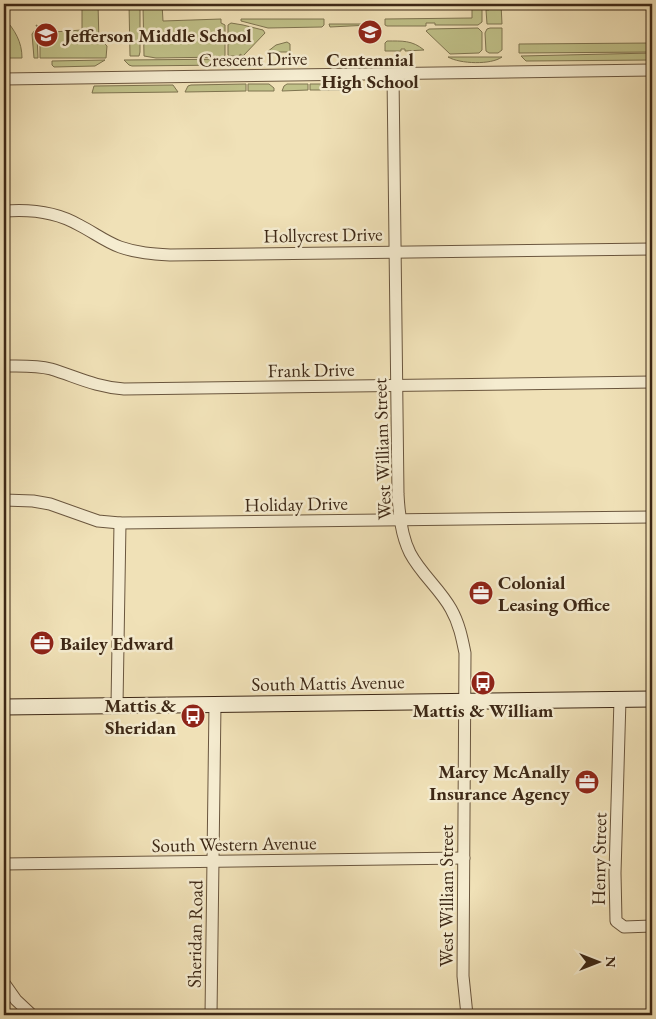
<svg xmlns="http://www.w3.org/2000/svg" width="656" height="1019" viewBox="0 0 656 1019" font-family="'EB Garamond',serif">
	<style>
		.green { fill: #c0c189; stroke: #7e7450 }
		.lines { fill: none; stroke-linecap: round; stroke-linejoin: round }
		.street-casing { stroke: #6a563e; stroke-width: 13 }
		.secondary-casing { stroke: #3d2816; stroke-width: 17 }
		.street { stroke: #f5ecd0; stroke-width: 11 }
		.secondary { stroke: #f5ecd0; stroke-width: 15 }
		.labels { text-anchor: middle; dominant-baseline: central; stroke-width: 5; stroke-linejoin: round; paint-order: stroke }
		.poi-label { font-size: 19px; font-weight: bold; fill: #3d2816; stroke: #f5ecd0; text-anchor: start }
		.street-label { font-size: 19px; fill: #3d2816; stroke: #f5ecd0 }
	</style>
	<rect width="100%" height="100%" fill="#f0e1b7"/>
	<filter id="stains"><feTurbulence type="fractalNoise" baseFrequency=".004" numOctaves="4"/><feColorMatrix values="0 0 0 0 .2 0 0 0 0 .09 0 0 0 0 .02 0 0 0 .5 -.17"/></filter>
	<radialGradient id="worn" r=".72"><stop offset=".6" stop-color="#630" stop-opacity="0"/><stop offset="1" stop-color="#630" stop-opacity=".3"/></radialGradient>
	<g class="green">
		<polygon points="82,4 98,4 99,43 104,43 107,46 106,58 40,58 40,35 36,25 53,32 82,30"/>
		<polygon points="129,4 140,4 140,52 139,56 130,56"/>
		<polygon points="145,4 162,4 163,21 221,19 221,23 225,25 225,55 224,57 156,58 144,56 143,6"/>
		<polygon points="472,4 482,4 482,22 478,25 435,25 435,23 426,23 426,26 387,26 385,25 385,19 472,18"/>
		<polygon points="489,4 501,4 502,24 487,24 486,10 489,10"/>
		<path d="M4 18C15 30 22 42 22 58H4Z"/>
		<polygon points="241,19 324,19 324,25 322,27 268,28 241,21"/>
		<polygon points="231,23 243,25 263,30 265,33 243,56 240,54 240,56 230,56 228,55 228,25"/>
		<polygon points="329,24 370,24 370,25 330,27"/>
		<polygon points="478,28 482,32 482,50 479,53 450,54 426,31 429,29"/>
		<polygon points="490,28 502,28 502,50 498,53 489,53 486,51 485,33 487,29"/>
		<polygon points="35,30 37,36 38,58 34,58 32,34"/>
		<path d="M387 41C402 41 412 40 424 50L405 51V49H401V51H385V43Z"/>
		<polygon points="287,42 290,44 290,52 267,52 276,45"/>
		<polygon points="652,43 652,52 519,53 519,44"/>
		<polygon points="652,53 652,60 530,61 526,61 521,56"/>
		<path d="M448 57H502C491 65 460 64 448 57Z"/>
		<polygon points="243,59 229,65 132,66 129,65 124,60"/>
		<polygon points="105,60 95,66 54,67 52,65 52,61"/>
		<polygon points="246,84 246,91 185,92 188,86 191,85"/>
		<polygon points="248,84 269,84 274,88 274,91 248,91"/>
		<polygon points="287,84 308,84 308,90 282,91 284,86"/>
		<polygon points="310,84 337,84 343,86 343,90 310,90"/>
		<polygon points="173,85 178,92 92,93 94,86"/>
	</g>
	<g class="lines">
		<defs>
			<g id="street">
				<path d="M393 75 398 494C399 514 401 535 410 553 421 574 440 589 451 609 459 623 462 638 465 653L463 976 467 1015"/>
				<polyline points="4,79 652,70"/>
				<path d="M4 211C29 209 57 212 79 225 93 232 106 242 120 247 137 253 153 254 170 255L652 249"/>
				<path d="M4 366C19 366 36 365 51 369 77 377 95 387 124 389L652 382"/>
				<polyline points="4,500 33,501 50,504 98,521 120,523 652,517"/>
				<polyline points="620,699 615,873 616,921 624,927 652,926"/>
				<polyline points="117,705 120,523"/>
				<polyline points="4,864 464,858"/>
				<polyline points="4,983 16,1000 32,1015"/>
				<polyline points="211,1015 215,704"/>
			</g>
			<polyline id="secondary" points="4,707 652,699"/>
		</defs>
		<use href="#street" class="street-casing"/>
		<use href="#secondary" class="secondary-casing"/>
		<use href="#street" class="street"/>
		<use href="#secondary" class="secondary"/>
	</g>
	<defs>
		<symbol id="school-disc" viewBox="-11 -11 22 22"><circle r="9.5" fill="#8f2418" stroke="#f5ecd0"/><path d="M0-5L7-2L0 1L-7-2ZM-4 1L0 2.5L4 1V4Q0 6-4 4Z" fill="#fff"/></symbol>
		<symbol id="office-disc" viewBox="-11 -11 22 22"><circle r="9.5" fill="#8f2418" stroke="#f5ecd0"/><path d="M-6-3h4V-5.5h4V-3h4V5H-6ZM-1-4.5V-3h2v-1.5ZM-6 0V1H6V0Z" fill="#fff"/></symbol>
		<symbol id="bus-disc" viewBox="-11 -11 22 22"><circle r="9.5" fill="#8f2418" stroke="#f5ecd0"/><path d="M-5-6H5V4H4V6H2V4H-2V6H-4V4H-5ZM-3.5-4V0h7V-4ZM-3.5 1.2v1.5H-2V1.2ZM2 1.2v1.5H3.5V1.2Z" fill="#fff"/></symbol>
	</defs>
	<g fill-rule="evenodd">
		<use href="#school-disc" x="356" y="18" width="28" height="28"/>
		<use href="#school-disc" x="32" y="21" width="28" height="28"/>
		<use href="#office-disc" x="467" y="579" width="28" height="28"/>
		<use href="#office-disc" x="28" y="629" width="28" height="28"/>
		<use href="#bus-disc" x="469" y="669" width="28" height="28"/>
		<use href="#bus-disc" x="179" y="702" width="28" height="28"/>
		<use href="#office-disc" x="573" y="768" width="28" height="28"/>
	</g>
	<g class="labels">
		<g class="poi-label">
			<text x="64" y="35">Jefferson Middle School</text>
			<text x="370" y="59" text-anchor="middle">Centennial<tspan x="370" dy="22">High School</tspan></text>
			<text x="498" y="582">Colonial<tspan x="498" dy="22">Leasing Office</tspan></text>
			<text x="60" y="643">Bailey Edward</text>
			<text x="176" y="705" text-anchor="end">Mattis &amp;<tspan x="176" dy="22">Sheridan</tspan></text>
			<text x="483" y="710" text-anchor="middle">Mattis &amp; William</text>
			<text x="570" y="771" text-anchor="end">Marcy McAnally<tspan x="570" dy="22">Insurance Agency</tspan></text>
		</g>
		<g class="street-label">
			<text transform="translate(253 59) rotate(-1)">Crescent Drive</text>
			<text transform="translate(323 235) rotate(-1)">Hollycrest Drive</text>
			<text transform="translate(311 370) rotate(-1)">Frank Drive</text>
			<text transform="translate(382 449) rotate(-92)">West William Street</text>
			<text transform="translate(296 504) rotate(-1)">Holiday Drive</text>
			<text transform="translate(328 683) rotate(-1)">South Mattis Avenue</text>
			<text transform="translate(234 844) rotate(-1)">South Western Avenue</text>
			<text transform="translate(599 859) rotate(-89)">Henry Street</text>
			<text transform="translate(446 896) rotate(-90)">West William Street</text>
			<text transform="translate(195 934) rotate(-89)">Sheridan Road</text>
		</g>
	</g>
	<rect width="656" height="1019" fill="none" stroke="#f0e1b7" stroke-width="20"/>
	<rect x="5" y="5" width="646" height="1009" fill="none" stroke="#3d2816" stroke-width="2.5"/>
	<rect x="10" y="10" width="636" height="999" fill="none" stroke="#3d2816"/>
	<g transform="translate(598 962) rotate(90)" stroke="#f5ecd0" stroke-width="4" paint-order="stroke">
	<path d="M0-4L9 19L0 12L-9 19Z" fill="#3d2816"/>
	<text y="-8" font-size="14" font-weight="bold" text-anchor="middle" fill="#3d2816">N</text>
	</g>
	<rect width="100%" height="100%" filter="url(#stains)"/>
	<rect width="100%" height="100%" fill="url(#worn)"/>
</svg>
